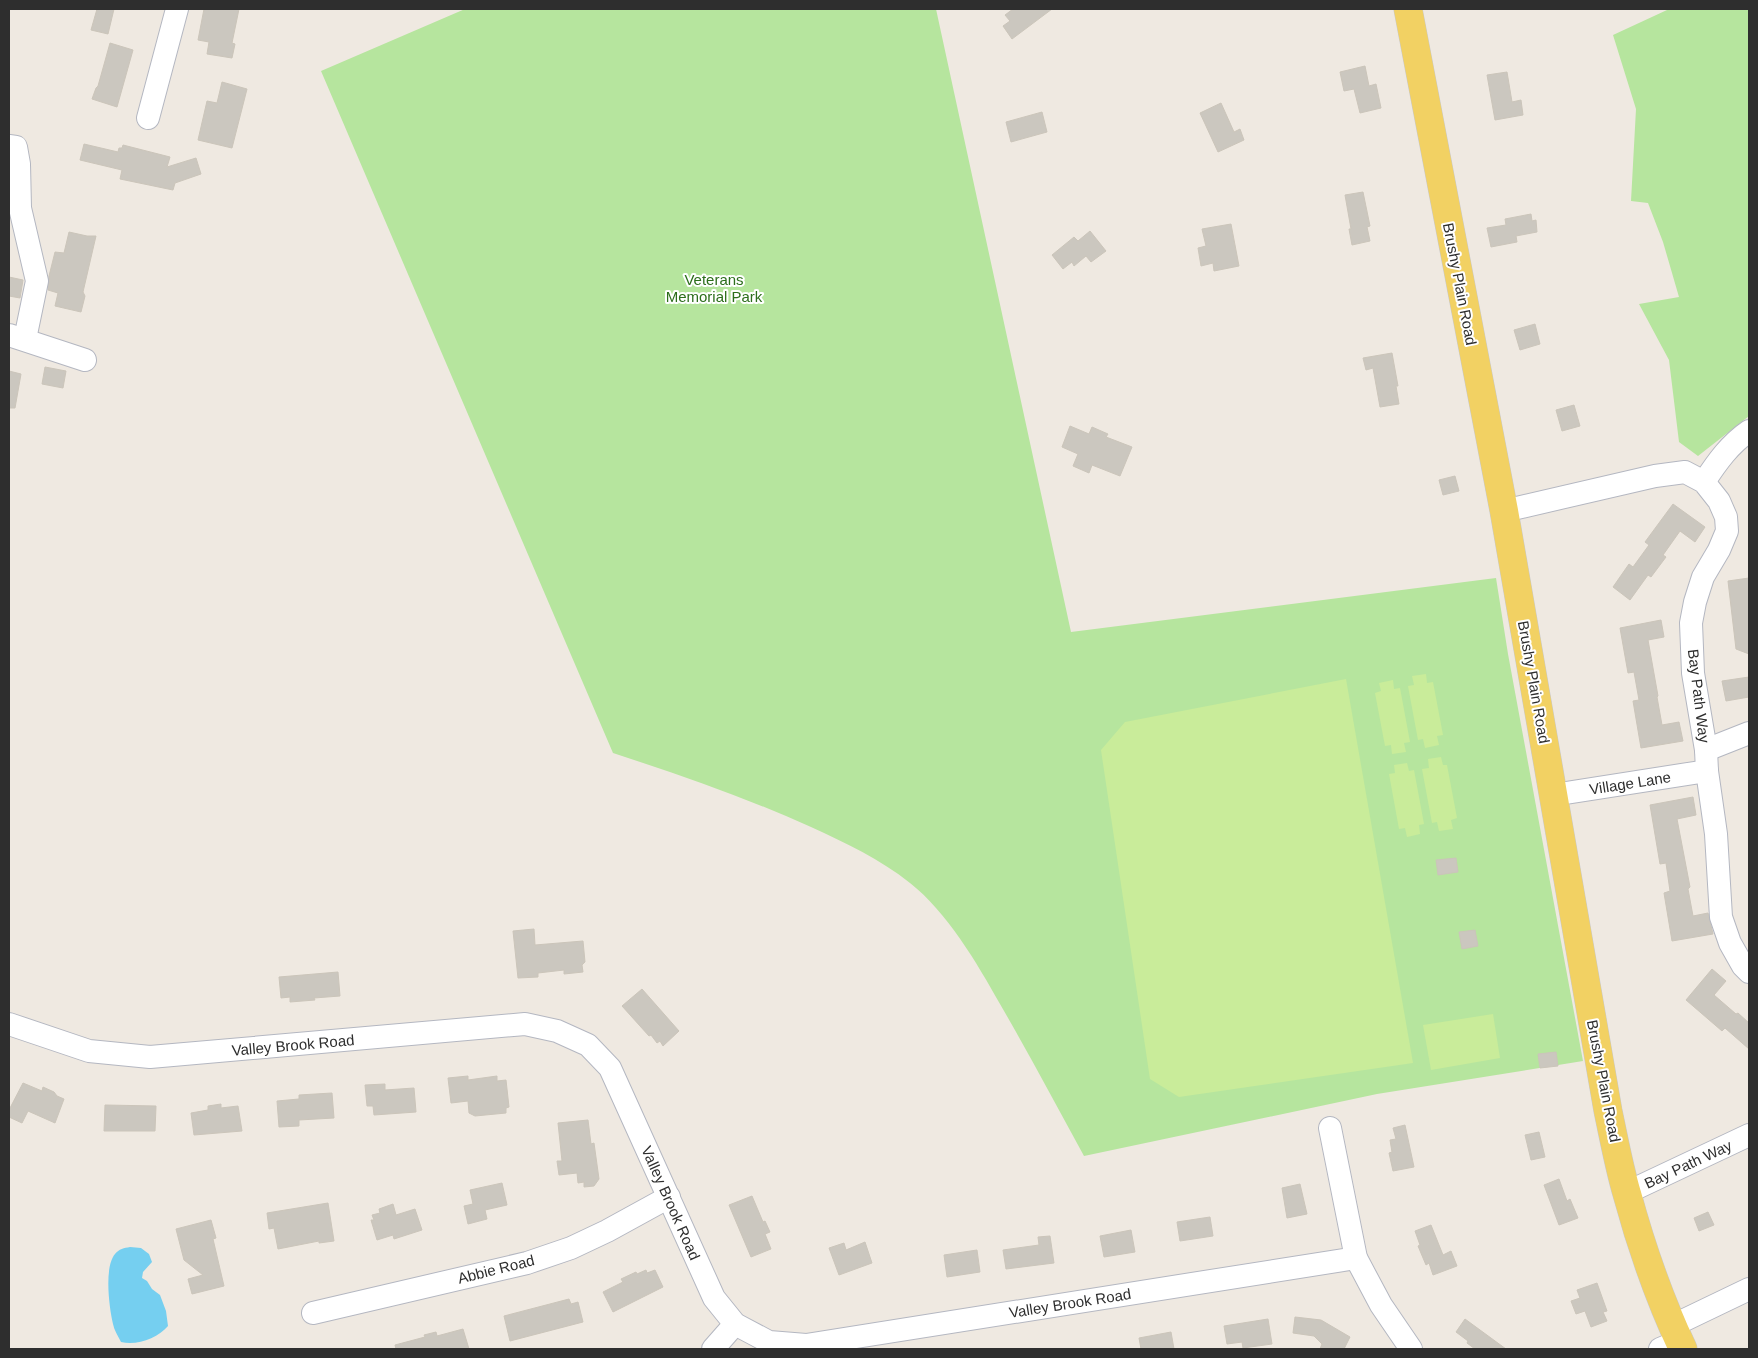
<svg xmlns="http://www.w3.org/2000/svg" width="1758" height="1358" viewBox="0 0 1758 1358" font-family="Helvetica,sans-serif">
	<style>
		.green { fill: #b6e59e }
		.pitch { fill: #c9ec9a }
		.water { fill: #75cff0 }
		.building { fill: #cbc7bf; stroke: #cbc5ba }
		.lines { fill: none; stroke-linecap: round; stroke-linejoin: round }
		.minor-casing { stroke: #b4b7c1; stroke-width: 24 }
		.major-casing { stroke: #c9c9c9; stroke-width: 29 }
		.minor { stroke: #fff; stroke-width: 22 }
		.major { stroke: #f2d163; stroke-width: 28 }
		.labels { text-anchor: middle; dominant-baseline: central; stroke-width: 4; stroke-linejoin: round; paint-order: stroke }
		.park-label { font-size: 15px; fill: #2c6e1b; stroke: #fff }
		.street-label { font-size: 15px; fill: #2e2e2e; stroke: #fff }
	</style>
	<rect width="100%" height="100%" fill="#efe9e1"/>
	<g class="green">
		<path d="M465 9H936L1071 632 1496 578 1508 654 1583 1061 1377 1094 1084 1156C1056 1105 1029 1054 1000 1004 977 963 947 912 910 883 880 859 846 843 811 827 747 798 680 775 613 753L321 71Z"/>
		<polygon points="1666,9 1749,9 1749,416 1698,456 1679,442 1669,360 1639,304 1679,297 1663,242 1648,203 1631,201 1636,109 1613,35 1667,10"/>
	</g>
	<g class="pitch">
		<polygon points="1426,674 1427,683 1433,682 1443,735 1437,736 1439,745 1425,748 1423,739 1418,740 1408,686 1414,685 1412,676"/>
		<polygon points="1346,679 1413,1063 1179,1097 1150,1079 1101,750 1125,722"/>
		<polygon points="1393,680 1394,689 1400,688 1410,742 1404,743 1406,752 1392,754 1391,745 1385,746 1375,693 1381,691 1379,683"/>
		<polygon points="1441,757 1443,765 1447,765 1457,818 1451,820 1453,829 1439,831 1437,822 1432,823 1422,769 1429,768 1428,759"/>
		<polygon points="1407,763 1409,771 1414,770 1424,824 1419,825 1420,834 1407,837 1405,828 1399,829 1389,774 1395,773 1394,765"/>
		<polygon points="1493,1014 1500,1058 1431,1070 1423,1025"/>
	</g>
	<path class="water" d="M130 1247 141 1248 149 1254 152 1262 143 1272 142 1278 147 1281 152 1289 160 1295 166 1311 168 1326C158 1338 137 1346 121 1342 118 1336 114 1330 113 1324 109 1307 104 1267 115 1254 119 1249 124 1248 130 1247Z"/>
	<g class="building">
		<polygon points="97,9 114,9 108,34 91,30"/>
		<polygon points="204,9 239,9 232,43 235,44 232,58 207,54 209,42 198,40"/>
		<polygon points="1013,9 1052,9 1012,39 1003,26 1010,21 1005,15"/>
		<polygon points="110,43 133,50 117,107 92,99 96,88 98,86"/>
		<polygon points="1365,66 1369,86 1376,84 1381,108 1360,113 1354,89 1344,91 1340,72"/>
		<polygon points="1507,72 1512,102 1521,100 1523,115 1495,120 1487,75"/>
		<polygon points="222,82 247,89 232,148 198,140 207,101 217,103"/>
		<polygon points="1221,103 1234,132 1240,129 1244,140 1218,152 1200,113"/>
		<polygon points="1042,112 1047,132 1011,142 1006,122"/>
		<polygon points="84,144 118,152 119,148 122,148 123,145 170,157 167,167 196,158 201,174 175,183 173,190 120,179 122,170 80,160"/>
		<polygon points="1363,192 1370,226 1367,227 1370,241 1352,245 1349,229 1351,229 1345,195"/>
		<polygon points="1531,214 1532,221 1536,220 1537,232 1516,236 1517,242 1491,247 1487,228 1506,225 1505,219"/>
		<polygon points="1231,224 1239,266 1214,271 1213,263 1201,266 1198,248 1206,246 1202,229"/>
		<polygon points="1090,231 1106,251 1091,262 1086,256 1074,266 1072,262 1063,269 1052,255 1074,237 1078,241"/>
		<polygon points="69,232 87,236 96,236 83,292 85,296 81,312 55,306 58,293 48,290 49,276 55,252 64,253"/>
		<polygon points="9,277 23,280 20,298 9,296"/>
		<polygon points="1535,324 1540,344 1520,350 1514,330"/>
		<polygon points="1392,353 1398,386 1396,386 1399,404 1380,407 1373,368 1366,370 1363,358"/>
		<polygon points="45,367 66,371 63,388 42,384"/>
		<polygon points="9,371 21,374 15,408 9,408"/>
		<polygon points="1574,405 1580,426 1562,431 1556,410"/>
		<polygon points="1070,426 1089,434 1092,427 1108,434 1106,437 1132,447 1120,476 1092,465 1089,473 1073,466 1078,454 1062,447"/>
		<polygon points="1455,476 1459,491 1443,495 1439,480"/>
		<polygon points="1673,504 1705,527 1695,542 1680,531 1663,555 1666,557 1651,577 1648,575 1630,600 1613,587 1629,564 1633,567 1649,545 1645,542"/>
		<polygon points="1749,578 1749,654 1736,649 1728,581"/>
		<polygon points="1661,620 1664,637 1648,640 1658,696 1657,697 1662,725 1679,722 1683,741 1641,748 1633,701 1639,700 1634,672 1628,673 1620,628"/>
		<polygon points="1749,677 1749,697 1726,701 1722,681"/>
		<polygon points="1693,797 1696,815 1677,819 1690,887 1688,889 1693,916 1708,913 1713,934 1672,941 1664,893 1670,891 1666,863 1660,864 1650,805"/>
		<polygon points="1456,858 1458,872 1438,875 1436,860"/>
		<polygon points="534,929 535,945 583,941 585,962 582,965 583,972 564,974 564,970 538,973 538,977 518,978 513,931"/>
		<polygon points="1475,930 1478,946 1462,949 1459,932"/>
		<polygon points="1712,969 1726,981 1714,995 1736,1014 1738,1013 1749,1023 1749,1049 1725,1028 1722,1031 1686,1000"/>
		<polygon points="338,972 340,996 314,998 315,1000 290,1002 290,997 281,998 279,977"/>
		<polygon points="642,989 679,1031 663,1046 660,1041 657,1043 651,1035 649,1036 622,1006"/>
		<polygon points="1556,1052 1558,1066 1540,1068 1538,1054"/>
		<polygon points="468,1076 468,1080 497,1076 497,1081 506,1080 509,1107 506,1108 506,1113 475,1116 469,1113 468,1101 451,1103 448,1078"/>
		<polygon points="23,1083 42,1091 43,1087 54,1092 57,1096 64,1099 55,1123 28,1111 22,1123 9,1117 9,1110"/>
		<polygon points="385,1084 385,1090 414,1088 416,1112 374,1115 373,1106 367,1106 365,1085"/>
		<polygon points="332,1093 334,1118 299,1120 299,1126 279,1127 277,1101 299,1099 299,1095"/>
		<polygon points="221,1104 221,1108 238,1106 242,1131 194,1135 191,1113 208,1110 208,1106"/>
		<polygon points="105,1105 156,1106 155,1131 104,1131"/>
		<polygon points="588,1120 591,1144 594,1143 599,1179 594,1186 584,1187 584,1182 578,1183 577,1173 559,1175 557,1161 562,1161 558,1123"/>
		<polygon points="1405,1125 1414,1167 1393,1171 1389,1153 1392,1152 1390,1140 1396,1139 1393,1128"/>
		<polygon points="1539,1132 1545,1157 1531,1160 1525,1135"/>
		<polygon points="1559,1179 1567,1201 1570,1199 1578,1218 1559,1225 1544,1185"/>
		<polygon points="502,1183 507,1205 485,1210 487,1219 468,1224 464,1206 473,1204 470,1190"/>
		<polygon points="1300,1184 1307,1214 1287,1218 1282,1188"/>
		<polygon points="752,1196 763,1222 765,1221 770,1232 765,1234 771,1249 751,1257 729,1205"/>
		<polygon points="328,1203 334,1241 319,1243 319,1241 278,1249 274,1228 269,1229 267,1213"/>
		<polygon points="393,1204 396,1215 415,1209 422,1230 394,1239 393,1235 377,1240 371,1220 374,1220 372,1215 380,1213 379,1209"/>
		<polygon points="1708,1212 1714,1225 1699,1231 1694,1218"/>
		<polygon points="1210,1217 1213,1236 1180,1241 1177,1222"/>
		<polygon points="211,1220 216,1238 213,1239 224,1286 192,1294 188,1279 203,1275 184,1260 176,1229"/>
		<polygon points="1431,1225 1443,1255 1451,1251 1457,1266 1433,1275 1429,1263 1426,1265 1418,1246 1420,1245 1415,1231"/>
		<polygon points="1131,1230 1135,1252 1104,1257 1100,1236"/>
		<polygon points="1050,1236 1054,1263 1006,1269 1003,1250 1039,1245 1038,1237"/>
		<polygon points="865,1242 872,1263 839,1275 829,1248 844,1243 846,1250"/>
		<polygon points="977,1250 980,1272 947,1277 944,1255"/>
		<polygon points="646,1270 647,1273 655,1270 663,1287 613,1312 603,1292 623,1282 621,1279 636,1272 637,1274"/>
		<polygon points="1597,1283 1607,1311 1603,1312 1607,1321 1591,1327 1585,1311 1576,1314 1571,1301 1580,1298 1577,1290"/>
		<polygon points="569,1299 571,1304 578,1302 583,1322 510,1341 504,1316"/>
		<polygon points="1295,1317 1321,1320 1350,1337 1344,1349 1320,1349 1322,1344 1314,1336 1293,1333"/>
		<polygon points="1268,1319 1272,1344 1243,1348 1242,1342 1227,1344 1224,1326"/>
		<polygon points="1465,1319 1506,1349 1475,1349 1467,1343 1468,1341 1456,1332"/>
		<polygon points="463,1329 469,1349 396,1349 395,1345 425,1337 424,1335 436,1332 437,1336"/>
		<polygon points="1171,1332 1174,1349 1141,1349 1139,1338"/>
	</g>
	<g class="lines">
		<defs>
			<g id="minor">
				<polyline points="148,118 177,9"/>
				<polyline points="9,146 16,147 19,164 20,208 37,281 25,339"/>
				<polyline points="9,335 85,360"/>
				<path d="M1704 482C1717 462 1730 444 1749 431"/>
				<polyline points="1504,511 1655,476 1685,472 1704,482 1719,501 1726,517 1727,531 1719,550 1703,577 1695,602 1691,623 1693,673 1706,750 1707,771 1716,834 1721,917 1730,943 1743,966 1749,972"/>
				<polyline points="1706,750 1749,733"/>
				<polyline points="1553,795 1707,771"/>
				<polyline points="9,1024 89,1051 150,1057 525,1024 557,1031 588,1045 610,1068 714,1298 735,1324 769,1342 806,1345 1356,1258"/>
				<polyline points="1330,1128 1356,1258 1381,1305 1411,1349"/>
				<polyline points="1626,1193 1749,1135"/>
				<polyline points="313,1313 527,1263 571,1248 607,1231 669,1197"/>
				<polyline points="1672,1326 1749,1289"/>
				<polyline points="713,1349 735,1324"/>
				<polyline points="1660,1349 1679,1341"/>
			</g>
			<path id="major" d="M1408 9 1504 511 1608 1111C1614 1139 1619 1167 1627 1194 1641 1246 1660 1300 1683 1349"/>
		</defs>
		<use href="#minor" class="minor-casing"/>
		<use href="#major" class="major-casing"/>
		<use href="#minor" class="minor"/>
		<use href="#major" class="major"/>
	</g>
	<g class="labels">
		<g class="park-label">
			<text x="714" y="279">Veterans<tspan x="714" dy="17">Memorial Park</tspan></text>
		</g>
		<g class="street-label">
			<text transform="translate(1460 284) rotate(79)">Brushy Plain Road</text>
			<text transform="translate(1534 682) rotate(80)">Brushy Plain Road</text>
			<text transform="translate(1699 696) rotate(83)">Bay Path Way</text>
			<text transform="translate(1630 783) rotate(-9)">Village Lane</text>
			<text transform="translate(293 1045) rotate(-5)">Valley Brook Road</text>
			<text transform="translate(1604 1081) rotate(79)">Brushy Plain Road</text>
			<text transform="translate(1688 1164) rotate(-25)">Bay Path Way</text>
			<text transform="translate(671 1203) rotate(66)">Valley Brook Road</text>
			<text transform="translate(496 1269) rotate(-14)">Abbie Road</text>
			<text transform="translate(1070 1303) rotate(-9)">Valley Brook Road</text>
		</g>
	</g>
	<rect width="1758" height="1358" fill="none" stroke="#2e2e2e" stroke-width="20"/>
</svg>
